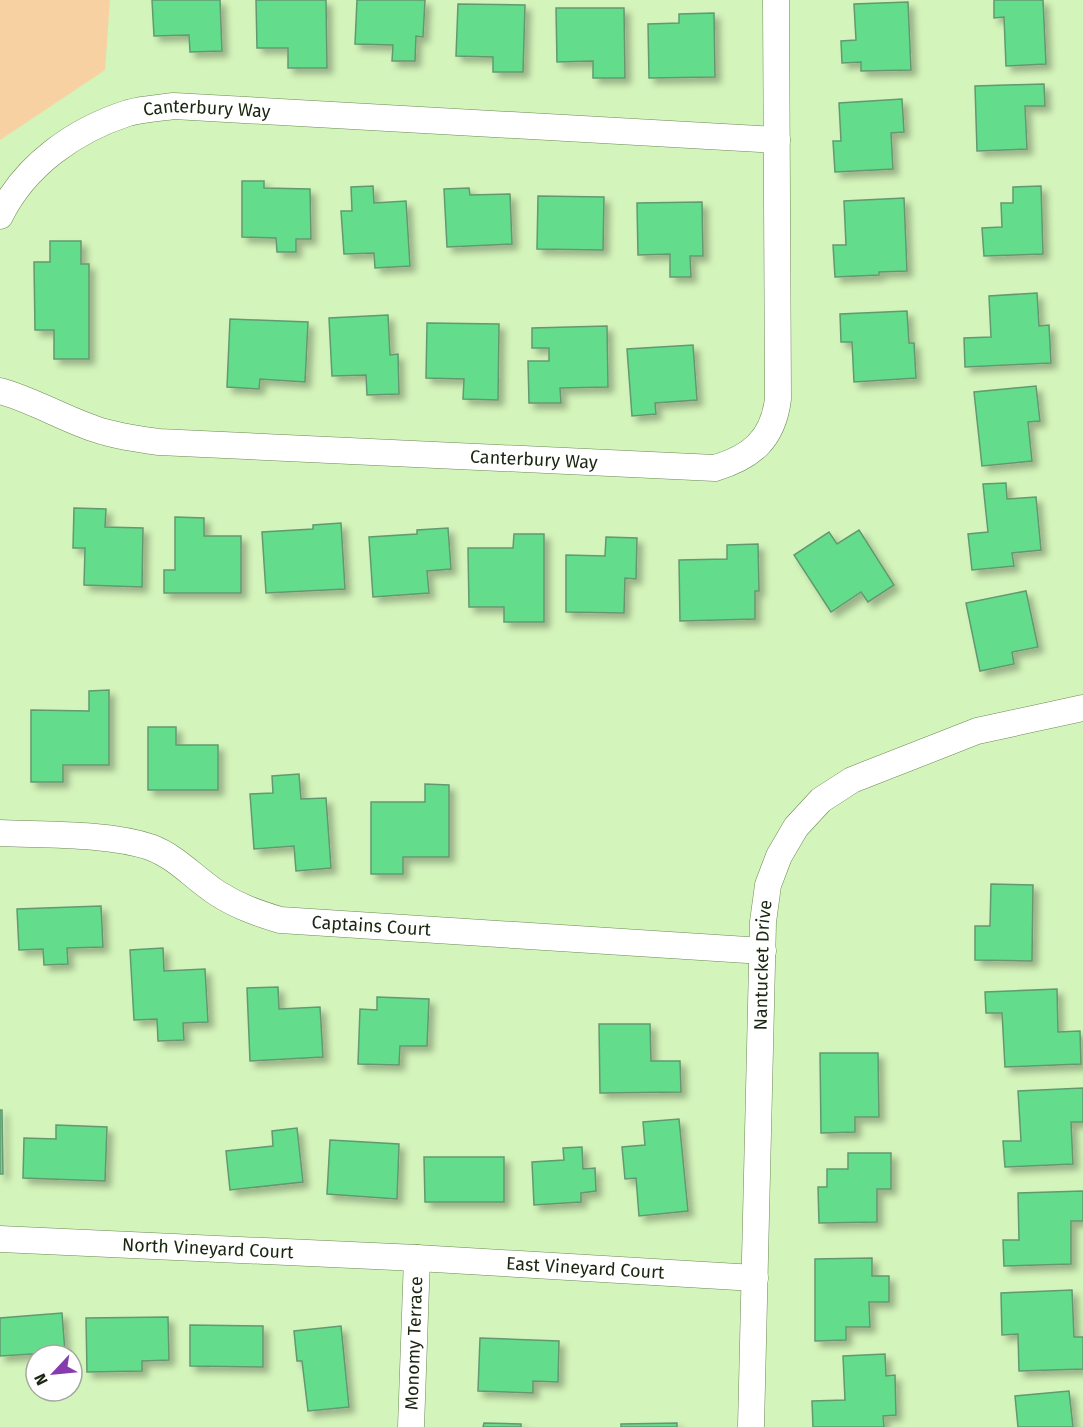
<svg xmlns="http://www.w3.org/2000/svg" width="1083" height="1427" viewBox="0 0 1083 1427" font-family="'Fira Sans',sans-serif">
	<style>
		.green { fill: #f7d1a2 }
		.building { fill: #64dd8c; stroke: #639971; stroke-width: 1.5; filter: url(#shadow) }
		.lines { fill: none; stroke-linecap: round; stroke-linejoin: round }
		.street-casing { stroke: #6c8955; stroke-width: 27 }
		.street { stroke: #fff; stroke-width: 26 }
		.labels { text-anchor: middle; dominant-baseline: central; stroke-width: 6; stroke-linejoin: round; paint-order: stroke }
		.street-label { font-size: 18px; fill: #1a2610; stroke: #fff }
	</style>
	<defs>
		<filter id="shadow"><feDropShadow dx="5.5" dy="5.5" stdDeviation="3" flood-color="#0004"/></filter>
	</defs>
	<rect width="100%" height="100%" fill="#d3f4ba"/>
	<polygon class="green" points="0,0 110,0 105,70 0,140"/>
	<g class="building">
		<polygon points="152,0 220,0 222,51 190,52 189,35 154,36"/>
		<polygon points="256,0 326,0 327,68 288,68 288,48 257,48"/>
		<polygon points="357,0 425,0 423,37 416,36 415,61 392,61 393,45 355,44"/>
		<polygon points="994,0 1043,0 1046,64 1006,66 1004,17 994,18"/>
		<polygon points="908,2 911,70 861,71 861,62 842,63 841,41 856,40 854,4"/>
		<polygon points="458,4 525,5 523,72 493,72 493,57 456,56"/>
		<polygon points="556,8 624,8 625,78 593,78 593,61 557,62"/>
		<polygon points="714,13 715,77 649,78 648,24 679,23 679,14"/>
		<polygon points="1044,84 1045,106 1025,106 1027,149 977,151 975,86"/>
		<polygon points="902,99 904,132 891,133 893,169 835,172 833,141 841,141 839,103"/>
		<polygon points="242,181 264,181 264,188 310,189 311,239 296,239 296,252 277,252 276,238 242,237"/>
		<polygon points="373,186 374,203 406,201 410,266 375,268 374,253 344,254 341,211 352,211 351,187"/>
		<polygon points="1041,186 1043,254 984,256 982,228 1002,227 1001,203 1013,203 1013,187"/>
		<polygon points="469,188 470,195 510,194 512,244 447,247 444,189"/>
		<polygon points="538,196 604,197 603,250 537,249"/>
		<polygon points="904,198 907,271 879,272 879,275 835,277 833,245 846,245 844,201"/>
		<polygon points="702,202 703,256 690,256 691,277 670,277 670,254 638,255 637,203"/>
		<polygon points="50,241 81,241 81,264 89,264 89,359 54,359 54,330 35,330 34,262 50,262"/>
		<polygon points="1037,293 1039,326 1049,325 1051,363 965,367 964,338 991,337 989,296"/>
		<polygon points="907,311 909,343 914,343 916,378 854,382 852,342 841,342 840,314"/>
		<polygon points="388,315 390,355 398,354 399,394 367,395 366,375 332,376 329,318"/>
		<polygon points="230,319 308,322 305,382 260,379 259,389 227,387"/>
		<polygon points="427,323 499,324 498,400 463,399 464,379 426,378"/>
		<polygon points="607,326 608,387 560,388 561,403 529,403 528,361 549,361 549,348 532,348 532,328"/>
		<polygon points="693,345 697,400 655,403 656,414 632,416 627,349"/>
		<polygon points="1036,386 1040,421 1028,422 1032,461 982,466 974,392"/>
		<polygon points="1006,483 1007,499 1036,497 1041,550 1012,553 1014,566 972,570 968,534 988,532 983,484"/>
		<polygon points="74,508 106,509 105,527 143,528 142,587 84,585 85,548 73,548"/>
		<polygon points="175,517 204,518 204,536 241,536 241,593 164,593 164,570 175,570"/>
		<polygon points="341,523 345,589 266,593 262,532 313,529 313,525"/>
		<polygon points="448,528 451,569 427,571 429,593 373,597 369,537 417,534 417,530"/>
		<polygon points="859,530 894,585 868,602 861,592 831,612 794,555 829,532 837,544"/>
		<polygon points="514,534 544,534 544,622 504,622 504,607 469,607 468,548 513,548"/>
		<polygon points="606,537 637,538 636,579 625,578 624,613 566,612 566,555 605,556"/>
		<polygon points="758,544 759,591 755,591 755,619 680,621 679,560 727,559 727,545"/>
		<polygon points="1026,591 1038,647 1012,652 1014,664 980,671 966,603"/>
		<polygon points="109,690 109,765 63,765 63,782 31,782 31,710 89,711 89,691"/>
		<polygon points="148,727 176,727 176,745 218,745 218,790 148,790"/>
		<polygon points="299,774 301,799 326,798 331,868 296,871 294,846 254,849 250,794 273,793 272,776"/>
		<polygon points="425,784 449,785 449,857 403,857 403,874 371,874 371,802 425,802"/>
		<polygon points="991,884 1033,885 1032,961 975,960 975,926 990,926"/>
		<polygon points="101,906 103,947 67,948 68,964 44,965 43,949 19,950 17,909"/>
		<polygon points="163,948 164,971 205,969 208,1022 183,1023 184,1040 158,1041 157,1019 134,1020 130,950"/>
		<polygon points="278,987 279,1009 320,1007 323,1057 250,1061 247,988"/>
		<polygon points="1057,989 1058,1032 1080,1031 1081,1064 1005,1067 1002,1013 986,1013 985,992"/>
		<polygon points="377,997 429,999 427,1046 400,1046 399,1065 358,1064 360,1009 377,1010"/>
		<polygon points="599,1024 650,1024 651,1061 680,1061 681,1092 600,1093"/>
		<polygon points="820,1053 878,1053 879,1117 855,1117 855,1132 821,1133"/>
		<polygon points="1083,1088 1083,1122 1071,1122 1073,1164 1005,1167 1003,1141 1021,1141 1018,1091"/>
		<polygon points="0,1110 2,1110 3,1174 0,1174"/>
		<polygon points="679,1119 688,1211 639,1216 636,1178 625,1179 622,1147 645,1145 643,1122"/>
		<polygon points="56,1125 107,1127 105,1181 23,1178 24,1138 56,1139"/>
		<polygon points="297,1128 303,1182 230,1190 226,1151 273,1146 272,1131"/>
		<polygon points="330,1140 399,1144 397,1199 327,1194"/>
		<polygon points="582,1147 583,1169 595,1168 596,1191 581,1193 581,1202 534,1205 532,1162 564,1160 563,1148"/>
		<polygon points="848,1153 891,1153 891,1189 877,1189 877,1222 819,1223 818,1187 827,1187 827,1169 848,1169"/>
		<polygon points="424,1157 504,1157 504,1202 425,1202"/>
		<polygon points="1083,1191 1083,1221 1071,1221 1071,1264 1004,1266 1003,1240 1019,1240 1018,1193"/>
		<polygon points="872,1258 872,1276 889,1276 889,1302 869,1302 870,1327 846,1327 846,1340 815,1341 815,1259"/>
		<polygon points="1072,1290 1074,1337 1083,1337 1083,1369 1019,1371 1018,1334 1002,1335 1001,1293"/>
		<polygon points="62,1313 65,1352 0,1356 0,1318"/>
		<polygon points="168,1317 169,1360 142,1361 142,1371 87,1372 86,1318"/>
		<polygon points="190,1325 263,1326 263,1367 190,1366"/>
		<polygon points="341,1326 349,1407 308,1411 302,1361 297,1361 294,1331"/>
		<polygon points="480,1338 559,1341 558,1382 533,1381 533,1393 478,1391"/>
		<polygon points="885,1354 886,1376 895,1375 896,1415 883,1416 884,1427 813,1427 812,1401 845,1400 843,1356"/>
		<polygon points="1069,1391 1073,1427 1018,1427 1015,1396"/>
		<polygon points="484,1423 521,1424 521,1427 483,1427"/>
		<polygon points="677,1423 677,1427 621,1427 621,1424"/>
	</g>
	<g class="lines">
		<defs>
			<g id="street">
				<path id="s1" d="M0 216C25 165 75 130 128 113 142 109 159 108 174 106L777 140"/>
				<path id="s2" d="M0 391C33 400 62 418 95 429 115 436 137 439 159 442L715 468C752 457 773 439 778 399L776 0"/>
				<path id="s3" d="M0 833C45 835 108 833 150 847 177 857 194 878 217 893 237 906 257 913 280 920L763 951"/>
				<path id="s4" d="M0 1239 417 1258 755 1278"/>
				<path id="s5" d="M411 1427 417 1258"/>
				<path id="s6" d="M751 1427 763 922 768 885 779 856 796 827 821 800 852 780 977 731 1083 708"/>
			</g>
		</defs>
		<use href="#street" class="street-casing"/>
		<use href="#street" class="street"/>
	</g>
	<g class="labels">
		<g class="street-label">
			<text stroke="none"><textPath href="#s1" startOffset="248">Canterbury Way</textPath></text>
			<text stroke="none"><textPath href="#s2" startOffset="543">Canterbury Way</textPath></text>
			<text stroke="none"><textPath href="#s3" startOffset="393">Captains Court</textPath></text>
			<text stroke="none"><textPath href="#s6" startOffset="462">Nantucket Drive</textPath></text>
			<text stroke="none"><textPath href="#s4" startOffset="208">North Vineyard Court</textPath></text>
			<text stroke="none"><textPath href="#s4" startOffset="586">East Vineyard Court</textPath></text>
			<text stroke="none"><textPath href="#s5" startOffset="84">Monomy Terrace</textPath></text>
		</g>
	</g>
	<g transform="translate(54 1373) rotate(244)"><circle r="28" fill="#ffffff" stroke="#a3a89f" stroke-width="1.5"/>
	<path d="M0-4.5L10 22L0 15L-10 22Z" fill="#873cae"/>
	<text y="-9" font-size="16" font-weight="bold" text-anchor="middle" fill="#1a2610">N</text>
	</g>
</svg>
